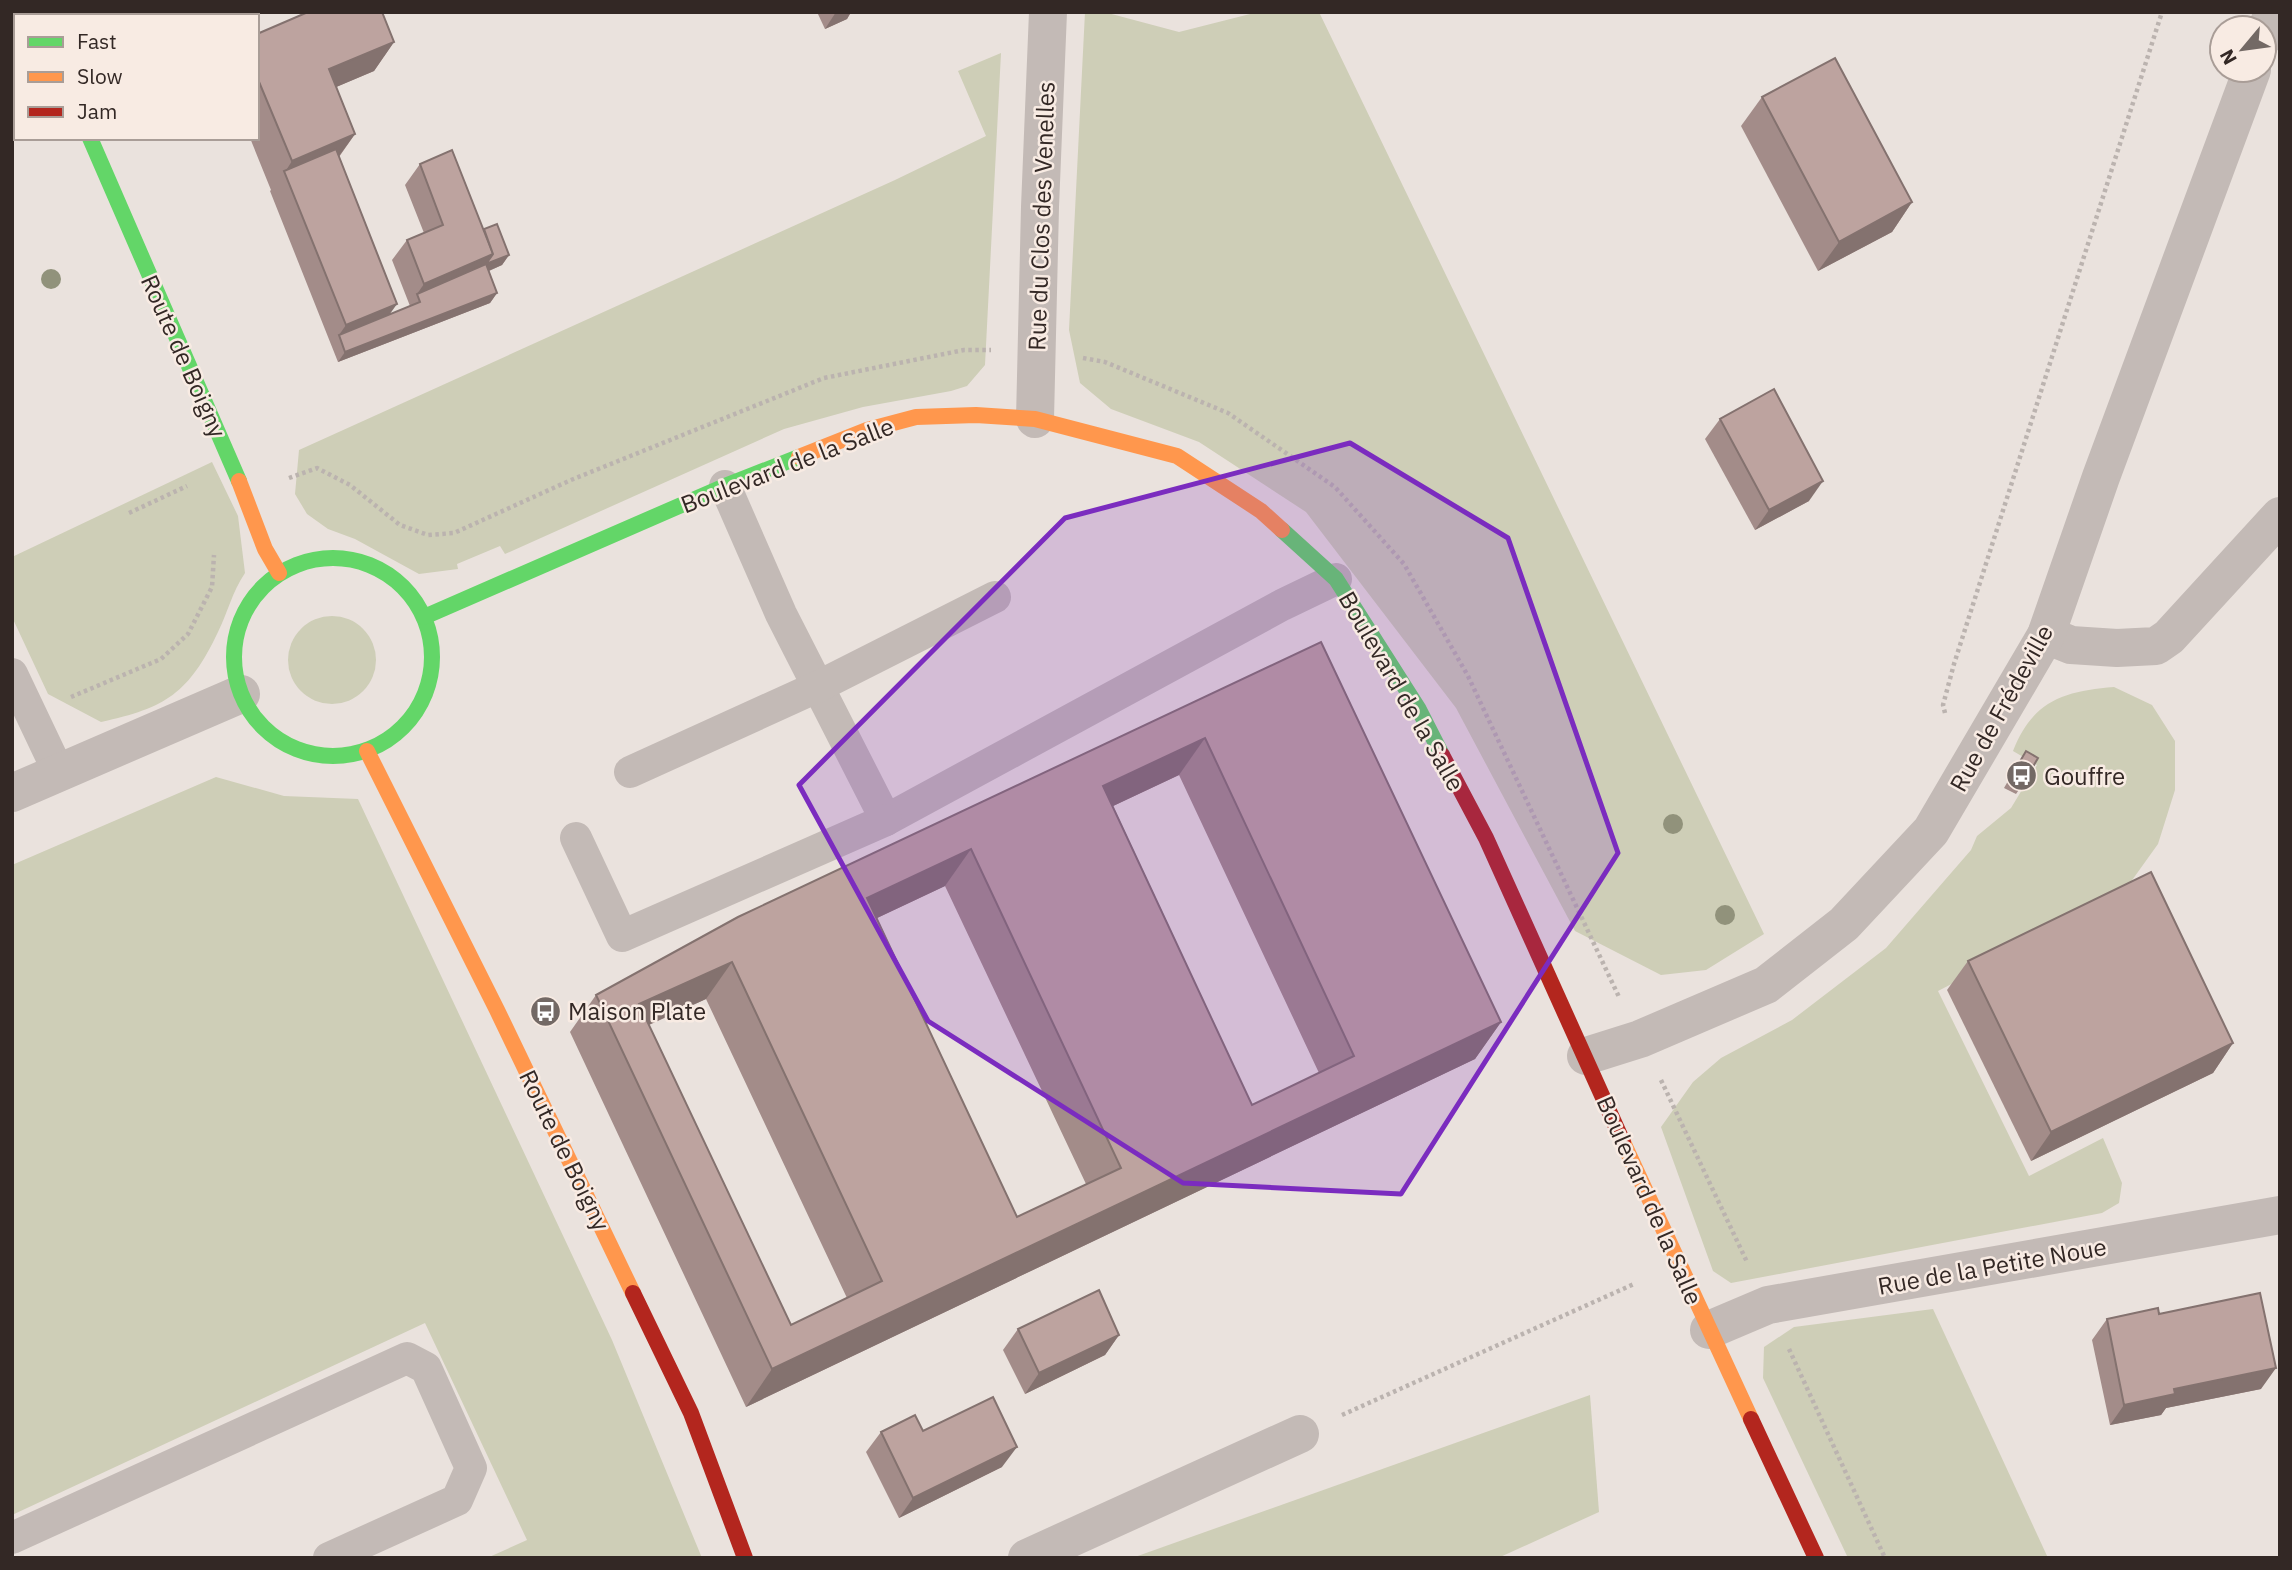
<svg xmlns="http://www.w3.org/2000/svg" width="2292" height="1570" viewBox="0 0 2292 1570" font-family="'IBM Plex Sans',sans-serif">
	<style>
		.green { fill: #ceceb7 }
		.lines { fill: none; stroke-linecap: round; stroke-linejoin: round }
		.path { stroke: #bbb3af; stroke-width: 4.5; stroke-dasharray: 3.5 3.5; stroke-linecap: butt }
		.lane { stroke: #c3bab6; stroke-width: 32 }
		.street { stroke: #c3bab6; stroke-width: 38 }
		.fast { stroke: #63d668; stroke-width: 16 }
		.slow { stroke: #ff974d; stroke-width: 16 }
		.jam { stroke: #b3261e; stroke-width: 16 }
		.tree { fill: #91927b }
		.wall { fill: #a38c89; fill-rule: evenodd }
		.shaded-wall { fill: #84726f }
		.building { fill: #bda39f; stroke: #84726f; stroke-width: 2; fill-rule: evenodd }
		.marked { fill: #7b2cbf; fill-opacity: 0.2; stroke: #7b2cbf; stroke-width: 5; stroke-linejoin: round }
		.labels { text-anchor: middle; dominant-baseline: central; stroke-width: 5; stroke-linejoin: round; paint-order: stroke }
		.street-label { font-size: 24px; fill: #332825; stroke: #f8ebe3 }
		.poi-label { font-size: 24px; fill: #332825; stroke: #f8ebe3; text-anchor: start }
	</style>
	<rect width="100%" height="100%" fill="#eae2dd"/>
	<g class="green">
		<polygon points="1085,12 1104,12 1179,32 1258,12 1319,12 1764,934 1706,970 1661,975 1575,931 1456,708 1306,512 1199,442 1111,409 1080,383 1069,330"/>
		<polygon points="1001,53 985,365 967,386 951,391 863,407 784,429 505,554 500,546 457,564 458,569 419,574 355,539 328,529 307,514 295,494 299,450 895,180 986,136 958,71"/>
		<path d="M212 462 238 516 245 573C232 592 228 612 218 632 189 693 166 708 101 722L48 694 12 617V557Z"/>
		<circle cx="332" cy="660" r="44"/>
		<path d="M2114 687 2152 705 2175 741V790L2158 844 2120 897 1938 991 2029 1176 2103 1138 2122 1183 2119 1203 2102 1213 1731 1283 1713 1271 1661 1127 1693 1082 1721 1058 1792 1020 1886 948 1971 850 1977 836 2011 808 2037 765 2013 751C2033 700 2065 691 2114 687Z"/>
		<polygon points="216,777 284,796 358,799 612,1340 702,1558 487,1558 527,1540 425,1323 12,1515 12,865"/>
		<polygon points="1933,1309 2048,1558 1848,1558 1763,1378 1764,1347 1794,1327"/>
		<polygon points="1590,1395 1599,1512 1498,1558 1132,1558"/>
	</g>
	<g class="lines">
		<g class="path">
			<polyline points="12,66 16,74"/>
			<polyline points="1083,358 1105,362 1228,413 1335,487 1404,564 1468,676 1619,997"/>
			<polyline points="289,478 317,468 350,485 400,525 428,535 454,533 571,480 824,378 964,350 991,350"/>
			<polyline points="129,513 187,486"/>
			<polyline points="71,697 161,659 188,634 212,587 214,555"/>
			<polyline points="1945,713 1943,705 1954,664 2162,12"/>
			<polyline points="1661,1080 1747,1262"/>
			<polyline points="1789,1349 1885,1558"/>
			<polyline points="1342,1415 1634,1284"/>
		</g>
		<g class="lane">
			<polyline points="725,486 781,614 886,820 1282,605 1336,579"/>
			<polyline points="12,674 59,773"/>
			<polyline points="630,772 817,687 995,597"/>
			<polyline points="576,838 622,936 886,820"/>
			<polyline points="12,1538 407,1358 426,1368 471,1468 457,1500 329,1558"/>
		</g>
		<g class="street">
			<polyline points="2264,37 2273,12"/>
			<polyline points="1035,419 1040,207 1048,12"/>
			<polyline points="2046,635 2071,645 2117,648 2156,646 2169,637 2280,516"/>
			<polyline points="12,793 241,694"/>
			<polyline points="1586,1056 1640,1039 1766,985 1844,924 1931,831 2046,635 2101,477 2252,70"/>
			<polyline points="1709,1330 1768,1305 2280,1215"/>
			<polyline points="1027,1558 1300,1434"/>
		</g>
		<g class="fast">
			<polyline points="90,138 239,481"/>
			<polyline points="1282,530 1336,579 1418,708 1442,755"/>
			<circle cx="333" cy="657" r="99"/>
			<polyline points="424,617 725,486 799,457"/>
		</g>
		<g class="slow">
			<polyline points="36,12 38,16"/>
			<polyline points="799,457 867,430 916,417 976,415 1035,419 1177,456 1261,511 1282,530"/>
			<polyline points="239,481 265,549 279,573"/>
			<polyline points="367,751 497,1010 633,1293"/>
			<polyline points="1623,1142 1751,1419"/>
		</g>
		<g class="jam">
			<polyline points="1442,755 1486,838 1623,1142"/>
			<polyline points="633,1293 691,1413 745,1558"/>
			<polyline points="1751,1419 1816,1558"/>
		</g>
	</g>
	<g class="tree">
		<circle cx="51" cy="279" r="10"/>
		<circle cx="1673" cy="824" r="10"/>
		<circle cx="1725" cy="915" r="10"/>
	</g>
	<g class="wall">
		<polygon points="817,12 851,12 847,19 825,29"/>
		<polygon points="257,34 394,42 374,71 336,87 355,134 339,157 389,315 410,306 392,260 407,240 424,233 405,185 420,164 509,255 502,265 489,271 497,293 490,303 338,362 270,191 271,190 250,138 257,138"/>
		<polygon points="1762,97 1912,202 1892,232 1818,271 1741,126"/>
		<polygon points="1720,419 1809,501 1755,530 1705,439"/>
		<path d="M1321 642 1501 1022 1475 1059 746 1407 570 1032 596 995ZM1179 775 1319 1073 1252 1105 1113 806ZM945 886 1086 1184 1017 1217 877 918ZM706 999 847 1298 791 1325 649 1025Z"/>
		<polygon points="2026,751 2023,784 2016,794 2004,788 2019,762"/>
		<polygon points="1968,961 2233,1043 2213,1073 2031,1161 1947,990"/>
		<polygon points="2159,1314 2261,1389 2166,1408 2161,1415 2110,1425 2092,1340 2107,1319"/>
		<polygon points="1018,1329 1119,1335 1105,1355 1025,1394 1003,1350"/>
		<polygon points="923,1431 1002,1467 899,1518 866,1452 881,1432"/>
	</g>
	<g class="shaded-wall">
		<polygon points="836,12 851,12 847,19 825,29"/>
		<polygon points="394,42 374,71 308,99 329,69"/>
		<polygon points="355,134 334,163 285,172 292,161"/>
		<polygon points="1912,202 1892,232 1818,271 1839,242"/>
		<polygon points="493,254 479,275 417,294 424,284"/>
		<polygon points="509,255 502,265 479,275 486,264"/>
		<polygon points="497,293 490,303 338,362 345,352"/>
		<polygon points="397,304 382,325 339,335 346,325"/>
		<polygon points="1823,481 1809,501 1755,530 1769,510"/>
		<polygon points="1205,738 1179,775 1077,823 1103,786"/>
		<polygon points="971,849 945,886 841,935 867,898"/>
		<polygon points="732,962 706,999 617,1039 639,1004"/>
		<polygon points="1501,1022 1475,1059 746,1407 772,1369"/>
		<polygon points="2233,1043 2213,1073 2031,1161 2051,1132"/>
		<polygon points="1119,1335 1105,1355 1025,1394 1039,1373"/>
		<polygon points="2276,1368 2261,1389 2166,1408 2161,1415 2110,1425 2124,1405 2174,1389"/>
		<polygon points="1017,1447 1002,1467 899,1518 913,1498"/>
	</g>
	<g class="building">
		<polygon points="308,12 382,12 394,42 329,69 355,134 292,161 257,77 257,34"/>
		<polygon points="1835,58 1912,202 1839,242 1762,97"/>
		<polygon points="336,149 397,304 346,325 284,171"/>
		<polygon points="452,150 493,254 424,284 407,240 443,225 420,164"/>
		<polygon points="497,224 509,255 486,264 493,254 484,229"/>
		<polygon points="486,264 497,293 345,352 339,335 420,302 417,294"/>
		<polygon points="1774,389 1823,481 1769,510 1720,419"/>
		<path d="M1321 642 1501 1022 772 1369 596 995 738 917ZM1205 738 1354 1056 1252 1105 1103 786ZM971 849 1121 1168 1017 1217 867 898ZM732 962 882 1281 791 1325 639 1004Z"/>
		<polygon points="2026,751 2038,758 2023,784 2011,777"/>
		<polygon points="2151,872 2233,1043 2051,1132 1968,961"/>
		<polygon points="1099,1290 1119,1335 1039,1373 1018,1329"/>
		<polygon points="2260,1293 2276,1368 2174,1389 2175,1394 2124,1405 2107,1319 2158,1308 2159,1314"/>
		<polygon points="993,1397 1017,1447 913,1498 881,1432 915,1415 923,1431"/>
	</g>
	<path class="marked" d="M1350 443 1508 538 1618 853 1401 1194 1183 1183 928 1021 799 785 1065 518Z"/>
	<defs>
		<symbol id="bus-disc" viewBox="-11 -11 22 22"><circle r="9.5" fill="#736965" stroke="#f8ebe3"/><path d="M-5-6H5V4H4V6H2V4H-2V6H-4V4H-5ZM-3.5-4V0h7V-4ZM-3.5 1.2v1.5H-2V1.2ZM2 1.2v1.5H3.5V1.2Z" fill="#fff"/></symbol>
	</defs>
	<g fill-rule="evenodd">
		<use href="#bus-disc" x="2004" y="758" width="35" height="35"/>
		<use href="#bus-disc" x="528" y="994" width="35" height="35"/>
	</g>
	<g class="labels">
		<g class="street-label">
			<text transform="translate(1041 216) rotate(-88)">Rue du Clos des Venelles</text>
			<text transform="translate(184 356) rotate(66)">Route de Boigny</text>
			<text transform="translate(787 465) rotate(-21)">Boulevard de la Salle</text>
			<text transform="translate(1402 691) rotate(60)">Boulevard de la Salle</text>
			<text transform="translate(2001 708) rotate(-61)">Rue de Frédeville</text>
			<text transform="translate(565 1150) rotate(64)">Route de Boigny</text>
			<text transform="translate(1650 1200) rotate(66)">Boulevard de la Salle</text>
			<text transform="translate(1992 1266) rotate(-10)">Rue de la Petite Noue</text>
		</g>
		<g class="poi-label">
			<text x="2044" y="776">Gouffre</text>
			<text x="568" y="1011">Maison Plate</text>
		</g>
	</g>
	<rect width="2292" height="1570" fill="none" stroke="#332825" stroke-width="28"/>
	<rect x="14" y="14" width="245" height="126" fill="#f8ebe3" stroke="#a99d97" stroke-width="2"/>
	<rect x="28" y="37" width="35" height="10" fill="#63d668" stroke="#a99d97" stroke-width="2"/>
	<text x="77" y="49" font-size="21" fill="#332825">Fast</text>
	<rect x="28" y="72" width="35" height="10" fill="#ff974d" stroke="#a99d97" stroke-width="2"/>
	<text x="77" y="84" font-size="21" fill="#332825">Slow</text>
	<rect x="28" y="107" width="35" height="10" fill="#b3261e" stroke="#a99d97" stroke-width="2"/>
	<text x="77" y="119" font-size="21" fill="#332825">Jam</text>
	<g transform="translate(2243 49) rotate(241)"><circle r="33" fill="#f8ebe3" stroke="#a99d97" stroke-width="2"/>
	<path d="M0-5L12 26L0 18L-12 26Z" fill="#736965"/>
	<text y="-10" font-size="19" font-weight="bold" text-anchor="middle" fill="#332825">N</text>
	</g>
</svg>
